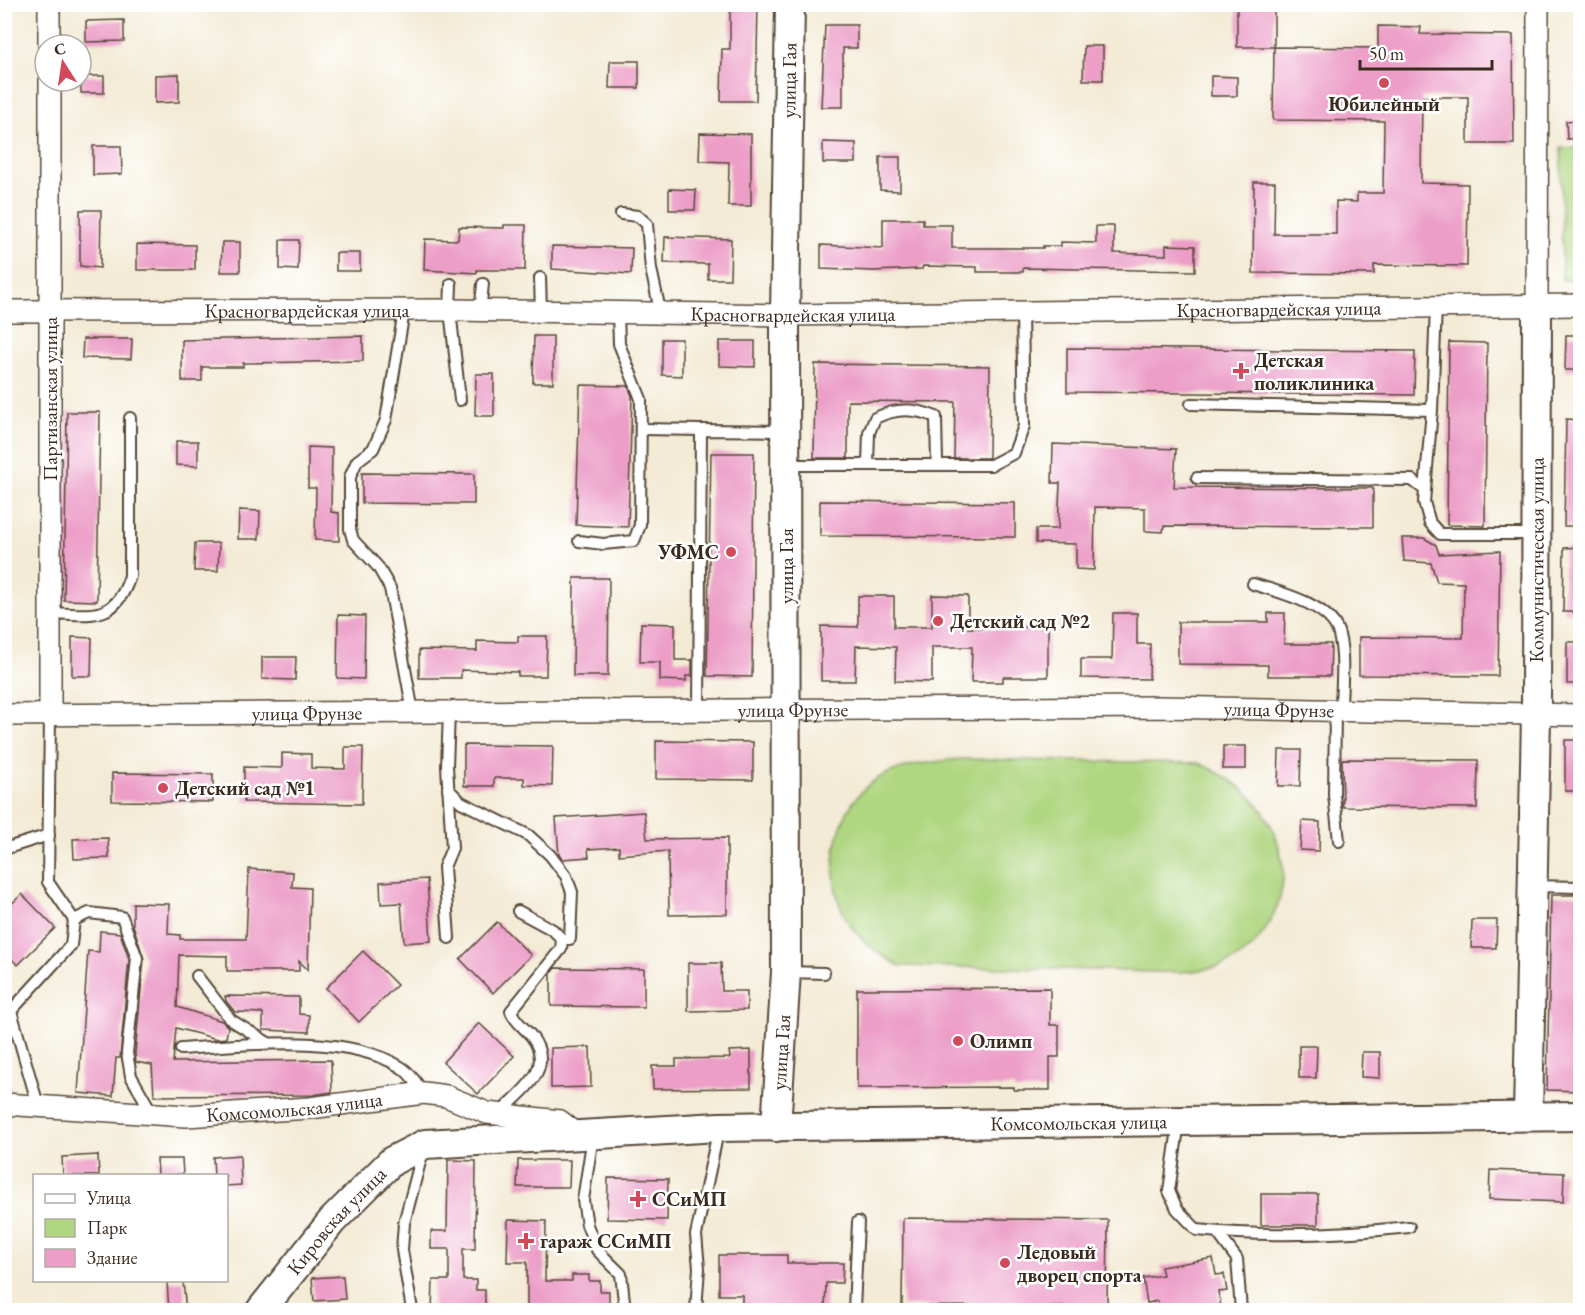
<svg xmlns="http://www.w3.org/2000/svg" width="1585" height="1315" viewBox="0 0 1585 1315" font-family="'EB Garamond',serif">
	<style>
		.green { fill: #afd680; stroke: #75804f; stroke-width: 1.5 }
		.building { fill: #ec9ec7 }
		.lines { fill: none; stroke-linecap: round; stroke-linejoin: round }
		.lane-casing { stroke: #574739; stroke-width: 14 }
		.street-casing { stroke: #574739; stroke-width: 24 }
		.secondary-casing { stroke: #574739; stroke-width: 32 }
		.lane { stroke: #fff; stroke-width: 10 }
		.street { stroke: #fff; stroke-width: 21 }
		.secondary { stroke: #fff; stroke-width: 28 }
		.poi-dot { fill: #d1495b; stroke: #fff; stroke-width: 2 }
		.labels { text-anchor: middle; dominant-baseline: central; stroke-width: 5; stroke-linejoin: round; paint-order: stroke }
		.street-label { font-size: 20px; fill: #3b2a1e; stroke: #fff }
		.poi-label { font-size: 20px; font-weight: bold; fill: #3b2a1e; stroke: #fff; text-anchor: start }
	</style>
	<rect width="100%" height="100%" fill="#fff"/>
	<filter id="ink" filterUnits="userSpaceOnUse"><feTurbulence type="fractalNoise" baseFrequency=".0167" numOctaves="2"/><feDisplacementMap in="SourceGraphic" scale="12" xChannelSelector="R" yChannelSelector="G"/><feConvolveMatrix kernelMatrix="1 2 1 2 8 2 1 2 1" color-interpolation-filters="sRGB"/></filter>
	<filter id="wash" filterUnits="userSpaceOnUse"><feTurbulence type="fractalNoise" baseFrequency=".008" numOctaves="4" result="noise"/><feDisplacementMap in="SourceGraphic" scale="24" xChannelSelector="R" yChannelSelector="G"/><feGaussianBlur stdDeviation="1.35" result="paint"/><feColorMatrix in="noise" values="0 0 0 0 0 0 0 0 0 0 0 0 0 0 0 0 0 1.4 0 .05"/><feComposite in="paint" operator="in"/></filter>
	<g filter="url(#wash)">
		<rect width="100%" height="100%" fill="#f3ebd5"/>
		<g class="green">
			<polygon points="1561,148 1580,148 1580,280 1562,280"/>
			<path d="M962 759 1198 763C1245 784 1273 809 1282 861 1289 899 1263 947 1228 963 1195 977 1136 971 1101 970 1034 969 967 967 900 966 880 955 864 944 851 926 823 888 831 823 863 790 887 765 929 762 962 759Z"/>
		</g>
		<g id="blocks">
			<g class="building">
				<polygon points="730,4 758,4 756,101 721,101 722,49 730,49"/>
				<rect x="1237" y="4" width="37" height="43"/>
				<polygon points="124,20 124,41 86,42 86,21"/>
				<polygon points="825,25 857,25 857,48 843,48 843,107 821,107"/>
				<polygon points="1378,26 1421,27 1420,34 1513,35 1514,144 1468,144 1468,97 1422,97 1421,183 1468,184 1467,266 1374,265 1374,274 1253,273 1254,182 1275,182 1274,234 1336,234 1336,201 1357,202 1357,193 1383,193 1384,121 1273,120 1274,47 1378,48"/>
				<polygon points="1084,46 1103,46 1103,80 1083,80"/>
				<polygon points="610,61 639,61 639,88 609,88"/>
				<polygon points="179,74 179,102 155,103 155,75"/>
				<rect x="81" y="76" width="23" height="17"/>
				<polygon points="1211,76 1237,77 1237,96 1211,96"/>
				<polygon points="1581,120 1581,138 1567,139 1566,121"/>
				<polygon points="700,133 751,134 751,206 728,206 729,162 699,161"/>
				<polygon points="823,142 856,143 856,163 823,163"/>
				<polygon points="93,146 121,146 122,174 93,175"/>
				<polygon points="880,157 900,157 900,191 880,190"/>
				<polygon points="669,189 696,190 695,210 669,210"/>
				<polygon points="80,210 101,210 100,268 80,266"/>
				<polygon points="883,219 923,219 923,225 952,225 952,248 1043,248 1043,246 1061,246 1061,242 1096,243 1096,226 1114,226 1114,253 1166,255 1166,245 1195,246 1195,271 1023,268 1023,272 977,272 977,267 923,266 922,269 873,271 821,269 821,245 883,248"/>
				<polygon points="504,225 526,225 525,270 477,270 477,273 424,270 425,239 458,240 459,227 504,228"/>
				<polygon points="665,237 731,239 730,279 708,279 708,264 664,263"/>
				<polygon points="280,240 299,240 298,270 280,269"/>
				<polygon points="222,242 240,242 240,272 221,272"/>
				<polygon points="137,244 195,245 195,270 137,270"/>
				<polygon points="552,246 632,248 631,274 552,269"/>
				<rect x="336" y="253" width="24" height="18"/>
				<polygon points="1566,335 1581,335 1581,370 1565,370"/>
				<polygon points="363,336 363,361 243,363 243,367 202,367 202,381 182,381 182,340"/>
				<polygon points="534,336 553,336 553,383 533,383"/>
				<polygon points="83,339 132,339 131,359 82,358"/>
				<polygon points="662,339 682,339 682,376 662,375"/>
				<polygon points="719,341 755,341 755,367 719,366"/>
				<polygon points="1449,342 1487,343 1485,526 1447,525"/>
				<polygon points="1067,348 1415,351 1414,395 1067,392"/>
				<polygon points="815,364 990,366 989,458 954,458 955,402 848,401 848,458 814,458"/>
				<polygon points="476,374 494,374 494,416 475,416"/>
				<polygon points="580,385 628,386 632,396 628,527 576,525"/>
				<polygon points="67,412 100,412 97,601 64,600"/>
				<polygon points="1566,419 1581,420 1581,526 1564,526"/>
				<polygon points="176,441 198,441 198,466 176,465"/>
				<polygon points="1053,444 1176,449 1174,487 1373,488 1373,527 1164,526 1163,532 1145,531 1145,508 1095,507 1094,570 1076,569 1076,544 1036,543 1036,529 1058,529 1060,483 1052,483"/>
				<polygon points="308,447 332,448 331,512 339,513 339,541 315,540 316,488 308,488"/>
				<polygon points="711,453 754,453 752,677 707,676"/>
				<polygon points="362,473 474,474 474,504 362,503"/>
				<polygon points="820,501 1015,503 1015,537 820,536"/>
				<polygon points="239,510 260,511 259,539 238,539"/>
				<polygon points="1402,538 1424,538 1436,545 1439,554 1500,551 1498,676 1359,675 1359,637 1463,638 1464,583 1437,582 1431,563 1404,561"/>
				<polygon points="195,543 219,543 218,571 194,571"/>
				<polygon points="1581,547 1581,612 1563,612 1564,548"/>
				<polygon points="574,578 609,578 608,676 573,676"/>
				<polygon points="932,595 968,596 968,628 1048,627 1048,677 1003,677 1003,682 971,682 972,647 932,647 932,682 895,681 896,647 856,646 855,681 821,681 821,626 858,627 858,596 894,596 894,627 932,627"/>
				<polygon points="1113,613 1137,613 1137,644 1150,644 1149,679 1081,678 1081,659 1112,659"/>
				<polygon points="1268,613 1285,613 1284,644 1331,644 1330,676 1268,676 1268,665 1178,664 1178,622 1268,622"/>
				<polygon points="338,615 365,616 364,679 337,678"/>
				<polygon points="641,623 675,624 675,660 692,660 692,676 686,676 686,681 660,680 660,662 640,662"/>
				<polygon points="518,636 547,636 546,676 518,676 518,672 461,670 461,678 419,678 419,650 477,651 477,641 518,642"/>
				<polygon points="72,637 92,638 91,676 72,676"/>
				<rect x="1567" y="642" width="14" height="42"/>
				<polygon points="262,657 296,657 295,680 262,679"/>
				<rect x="1565" y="740" width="16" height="51"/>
				<polygon points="656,741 753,742 753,780 656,779"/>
				<polygon points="464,745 553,746 552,786 524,785 524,778 494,778 494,786 464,786"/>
				<rect x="1223" y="746" width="23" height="23"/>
				<polygon points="345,747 363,747 362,804 244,802 244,767 282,768 282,753 311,754 311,768 345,769"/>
				<polygon points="1279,750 1301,750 1300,786 1278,786"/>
				<polygon points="1342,759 1478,760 1477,808 1343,807"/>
				<polygon points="112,773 213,774 213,802 112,801"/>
				<polygon points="644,812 647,839 727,838 727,914 669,915 668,851 619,855 619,847 588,849 589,857 562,859 559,855 556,818"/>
				<polygon points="1302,821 1320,822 1319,851 1300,850"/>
				<polygon points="108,838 109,858 74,859 73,839"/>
				<polygon points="249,869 293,872 292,887 310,888 308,970 299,961 299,971 227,971 227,956 179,955 177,1007 222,1021 228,1027 226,1038 217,1039 176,1028 173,1062 331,1060 332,1092 313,1095 154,1096 152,1065 136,1062 135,1053 144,959 133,925 133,903 169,904 168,934 180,935 180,939 246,939"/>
				<polygon points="427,879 431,941 404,943 401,903 381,904 380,882"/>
				<polygon points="22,894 55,928 18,965 4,952 4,911"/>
				<polygon points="1551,895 1581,895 1581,1091 1547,1090"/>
				<polygon points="1472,920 1497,920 1496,948 1471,948"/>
				<polygon points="497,922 531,955 493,993 460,959"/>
				<polygon points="100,931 120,933 129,959 120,1058 116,1058 113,1096 78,1093 88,951 99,952"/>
				<polygon points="363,951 397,985 359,1022 326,988"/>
				<polygon points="688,963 721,963 722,991 747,991 747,1010 688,1011"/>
				<polygon points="555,968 644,969 644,1007 551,1006 551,973"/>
				<polygon points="1050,988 1050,1025 1059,1025 1059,1057 1050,1057 1050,1090 1014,1090 1014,1087 857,1088 857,989"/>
				<polygon points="225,996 299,997 299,1014 309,1015 309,1032 263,1030 263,1013 235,1012 226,1001"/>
				<polygon points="479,1023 514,1056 478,1094 443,1062"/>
				<polygon points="1299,1046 1317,1046 1316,1078 1299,1078"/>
				<polygon points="590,1047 591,1087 551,1088 551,1048"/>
				<polygon points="751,1050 751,1088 653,1089 652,1066 676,1066 676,1059 730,1058 729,1051"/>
				<polygon points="1362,1052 1380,1052 1380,1078 1361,1077"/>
				<polygon points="98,1155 99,1176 63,1176 62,1157"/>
				<polygon points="240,1155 241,1185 226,1186 226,1176 214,1176 213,1157"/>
				<polygon points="157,1159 182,1159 183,1174 158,1176"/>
				<polygon points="448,1160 476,1161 475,1249 463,1249 463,1280 476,1280 476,1290 485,1290 485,1311 432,1311 433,1280 449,1280 449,1249 431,1249 431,1231 447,1231"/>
				<polygon points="518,1160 570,1160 569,1187 517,1187"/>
				<polygon points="1490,1170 1564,1173 1563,1202 1489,1199"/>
				<polygon points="608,1178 668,1179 667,1220 607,1219"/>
				<rect x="1261" y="1194" width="57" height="31"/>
				<polygon points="903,1218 1108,1220 1107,1307 902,1306"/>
				<polygon points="508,1220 546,1221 545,1281 572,1281 572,1275 589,1275 589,1281 600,1281 600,1291 609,1291 609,1311 527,1311 527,1262 507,1262"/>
				<polygon points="719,1255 787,1255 787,1263 843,1263 842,1283 826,1283 825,1311 742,1311 742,1295 719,1295"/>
				<polygon points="1213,1258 1216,1275 1224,1274 1227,1291 1218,1292 1222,1311 1159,1311 1158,1301 1147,1303 1143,1278 1163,1275 1161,1267"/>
				<polygon points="343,1276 345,1299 314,1301 312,1278"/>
				<polygon points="183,1281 186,1311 169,1311 167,1282"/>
			</g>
		</g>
	</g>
	<g filter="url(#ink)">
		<use href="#blocks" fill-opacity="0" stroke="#574739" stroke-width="1.5"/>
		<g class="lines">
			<defs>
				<g id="lane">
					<polyline points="621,214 638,216 647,224 651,269 661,315"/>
					<polyline points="540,278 541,311"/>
					<polyline points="451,284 450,310 460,400"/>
					<polyline points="1436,306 1432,410 1424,502 1430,523 1440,534 1536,534"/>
					<polyline points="404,311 386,420 373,449 357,461 350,477 350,529 353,540 378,567 390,588 413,712"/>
					<polyline points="480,312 483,284"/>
					<polyline points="1191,404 1432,410"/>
					<polyline points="642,429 701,430"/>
					<path d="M868 464 869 433 875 418C897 408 913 408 936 417L937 464"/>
					<polyline points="787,465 991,465 1014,453 1024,426 1022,312"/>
					<polyline points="1197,478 1412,480 1425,490"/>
					<polyline points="579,541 603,544 634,541 640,525 641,399 619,344 618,313"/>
					<path d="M1253 584C1279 592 1333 605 1339 635 1345 659 1341 687 1341 711"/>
					<path d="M50 613C91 614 115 623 130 576V418"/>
					<polyline points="699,709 701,430 785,431"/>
					<polyline points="1335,711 1334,795 1339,841"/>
					<polyline points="448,789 461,802 528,835 550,855 566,876 572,892 570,939 562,939"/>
					<polyline points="4,849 49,835"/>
					<polyline points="1532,886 1580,887"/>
					<polyline points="74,920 89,913 122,917 137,958 127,1053 131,1076 152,1113"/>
					<polyline points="449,938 444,867 452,848 447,766 449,712"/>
					<polyline points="786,972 824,973"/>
					<polyline points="197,976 231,1020 268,1043"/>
					<path d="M181 1049C244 1045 344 1032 399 1066 409 1071 417 1084 424 1093"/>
					<polyline points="38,1105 11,1011 71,945 74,920 48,882 50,716"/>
					<path d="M499 1114C521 1091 556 1070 532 1037 525 1028 514 1021 511 1011L561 949 562 939 553 930 518 911"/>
					<path d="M1179 1122 1169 1191 1177 1209 1197 1230C1268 1237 1338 1235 1409 1227"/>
					<polyline points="593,1136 583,1200 587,1225 597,1250 621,1274 625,1310"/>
					<polyline points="1217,1232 1237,1259 1241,1310"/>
					<polyline points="412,1310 402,1250 404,1223 424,1147"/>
					<polyline points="696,1310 699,1268 696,1235 719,1127"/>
					<polyline points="854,1310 858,1222"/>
				</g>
				<g id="street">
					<polyline points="49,4 49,45"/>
					<polyline points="50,81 50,716"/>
					<polyline points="1537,305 1538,4"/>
					<path id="s1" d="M4 311 450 310 785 315 1580 305"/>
					<path id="s2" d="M4 715 1159 707 1580 715"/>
					<path id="s3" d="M4 1104 186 1116 310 1108 424 1093 446 1096 487 1113 560 1121 577 1134"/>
				</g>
				<g id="secondary">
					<path id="s4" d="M1528 1116 1536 715 1537 305"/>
					<path id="s5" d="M776 1127 786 972 785 315 790 4"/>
					<path id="s6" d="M261 1310 332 1221 392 1161 425 1144 719 1127 1580 1116"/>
				</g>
			</defs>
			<use href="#lane" class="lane-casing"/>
			<use href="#street" class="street-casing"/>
			<use href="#secondary" class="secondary-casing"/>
			<use href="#lane" class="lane"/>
			<use href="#street" class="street"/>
			<use href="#secondary" class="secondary"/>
		</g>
	</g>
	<g class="poi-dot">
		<circle cx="1384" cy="83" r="6"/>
		<path d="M1238 362h6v6h6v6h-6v6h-6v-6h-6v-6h6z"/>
		<circle cx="731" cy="552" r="6"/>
		<circle cx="938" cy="621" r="6"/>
		<circle cx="163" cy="788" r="6"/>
		<circle cx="958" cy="1041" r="6"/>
		<path d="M635 1190h6v6h6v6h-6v6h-6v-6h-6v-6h6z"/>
		<path d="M523 1232h6v6h6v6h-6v6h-6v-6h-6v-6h6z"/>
		<circle cx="1005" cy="1263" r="6"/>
	</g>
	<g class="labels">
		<g class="street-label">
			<text stroke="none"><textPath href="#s5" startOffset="1047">улица Гая</textPath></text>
			<text stroke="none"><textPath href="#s1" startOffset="1275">Красногвардейская улица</textPath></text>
			<text stroke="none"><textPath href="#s1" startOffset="303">Красногвардейская улица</textPath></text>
			<text stroke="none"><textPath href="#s1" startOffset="789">Красногвардейская улица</textPath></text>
			<text transform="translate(50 399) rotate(-90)">Партизанская улица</text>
			<text stroke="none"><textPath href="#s4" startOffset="556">Коммунистическая улица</textPath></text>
			<text transform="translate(786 566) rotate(-90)">улица Гая</text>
			<text stroke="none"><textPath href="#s2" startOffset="789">улица Фрунзе</textPath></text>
			<text stroke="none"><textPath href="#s2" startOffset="1275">улица Фрунзе</textPath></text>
			<text stroke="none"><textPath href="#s2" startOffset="303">улица Фрунзе</textPath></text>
			<text stroke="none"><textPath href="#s5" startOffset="75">улица Гая</textPath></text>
			<text stroke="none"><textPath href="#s3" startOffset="291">Комсомольская улица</textPath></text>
			<text stroke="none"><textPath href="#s6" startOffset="890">Комсомольская улица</textPath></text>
			<text stroke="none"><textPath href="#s6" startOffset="117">Кировская улица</textPath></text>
		</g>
		<g class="poi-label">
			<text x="1384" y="104" text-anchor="middle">Юбилейный</text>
			<text x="1254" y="360">Детская<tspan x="1254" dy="23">поликлиника</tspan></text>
			<text x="719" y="552" text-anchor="end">УФМС</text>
			<text x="950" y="621">Детский сад №2</text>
			<text x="175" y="788">Детский сад №1</text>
			<text x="970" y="1041">Олимп</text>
			<text x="652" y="1199">ССиМП</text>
			<text x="540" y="1241">гараж ССиМП</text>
			<text x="1017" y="1252">Ледовый<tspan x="1017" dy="23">дворец спорта</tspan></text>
		</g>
	</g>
	<rect width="1585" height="1315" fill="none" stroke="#fff" stroke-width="24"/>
	<rect x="33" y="1174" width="195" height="108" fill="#ffffff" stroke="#b1aaa5" stroke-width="1.5"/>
	<rect x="45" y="1194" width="30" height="9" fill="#ffffff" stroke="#b1aaa5" stroke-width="1.5"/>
	<text x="87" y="1204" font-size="18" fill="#3b2a1e">Улица</text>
	<rect x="45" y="1219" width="30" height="18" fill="#afd680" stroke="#b1aaa5" stroke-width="1.5"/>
	<text x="87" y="1234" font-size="18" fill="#3b2a1e">Парк</text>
	<rect x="45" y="1249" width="30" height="18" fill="#ec9ec7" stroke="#b1aaa5" stroke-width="1.5"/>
	<text x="87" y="1264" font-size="18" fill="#3b2a1e">Здание</text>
	<g transform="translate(63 63) rotate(348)"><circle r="28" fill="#ffffff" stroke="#b1aaa5" stroke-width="1.5"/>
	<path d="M0-4.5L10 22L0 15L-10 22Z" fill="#d1495b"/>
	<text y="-9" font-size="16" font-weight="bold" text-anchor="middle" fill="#3b2a1e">С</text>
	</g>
	<path d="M1360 60v9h132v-9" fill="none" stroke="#3b2a1e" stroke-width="3"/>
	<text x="1369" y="60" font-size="18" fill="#3b2a1e" stroke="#ffffff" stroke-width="4.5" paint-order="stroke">50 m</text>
</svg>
